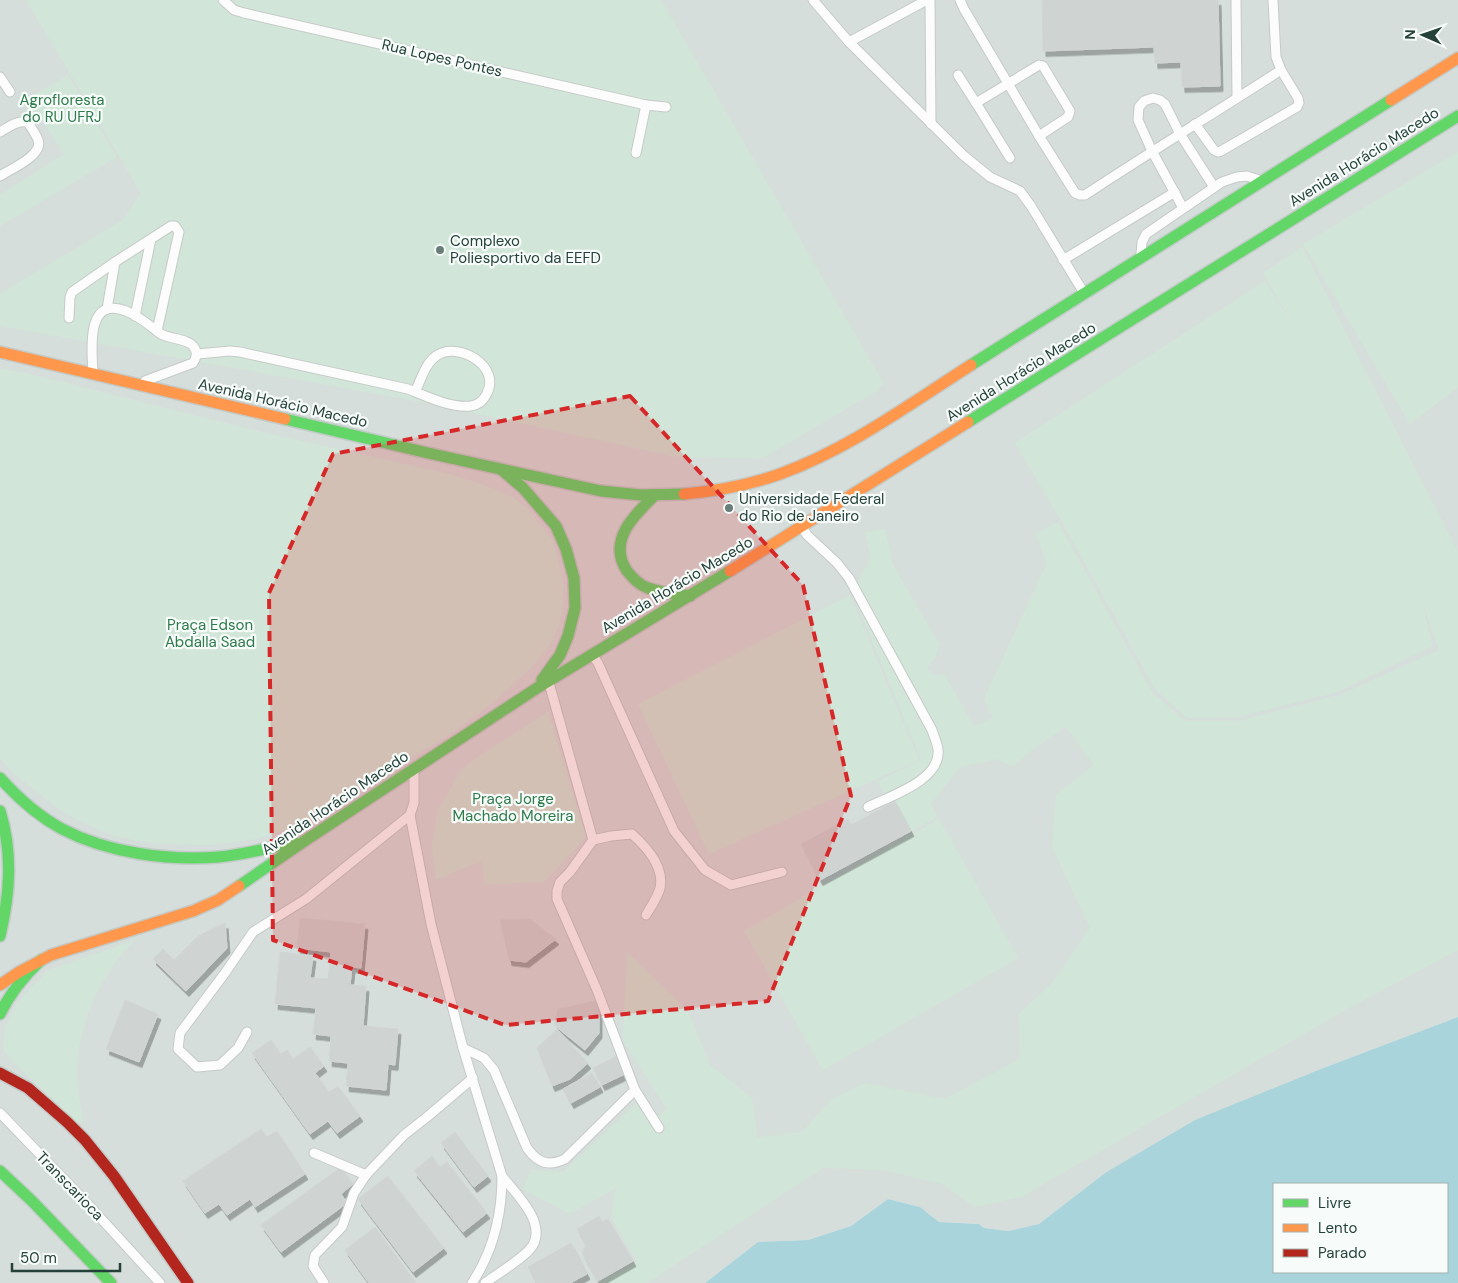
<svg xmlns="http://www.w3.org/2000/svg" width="1458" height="1283" viewBox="0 0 1458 1283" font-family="'DM Sans',sans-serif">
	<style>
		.built { fill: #d6dedb }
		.green { fill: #d1e6d8 }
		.water { fill: #a9d4db; fill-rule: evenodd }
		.building { fill: #cfd4d2; stroke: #d1d6d4; filter: url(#shadow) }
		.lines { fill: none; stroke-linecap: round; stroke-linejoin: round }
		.lane-casing { stroke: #c5cac8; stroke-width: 11 }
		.fast-casing { stroke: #c3cbc8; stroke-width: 14 }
		.slow-casing { stroke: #c3cbc8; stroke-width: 14 }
		.jam-casing { stroke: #c3cbc8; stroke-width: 14 }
		.lane { stroke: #fcfcfc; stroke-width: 9 }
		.fast { stroke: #63d668; stroke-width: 11 }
		.slow { stroke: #ff974d; stroke-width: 11 }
		.jam { stroke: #b3261e; stroke-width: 11 }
		.marked { fill: #d62828; fill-opacity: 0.2; stroke: #d62828; stroke-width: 4; stroke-dasharray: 10 6; stroke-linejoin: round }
		.poi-dot { fill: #697e78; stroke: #f7fbf9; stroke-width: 2 }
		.labels { text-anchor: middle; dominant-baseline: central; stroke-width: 4.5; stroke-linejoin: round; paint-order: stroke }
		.street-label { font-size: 15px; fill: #24423a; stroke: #f7fbf9 }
		.park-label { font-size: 15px; fill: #2d7a4b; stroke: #f7fbf9 }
		.poi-label { font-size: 15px; fill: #24423a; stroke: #f7fbf9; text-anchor: start }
	</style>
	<defs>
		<filter id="shadow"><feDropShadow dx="3" dy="5.5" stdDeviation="0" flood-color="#0004"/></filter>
	</defs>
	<rect width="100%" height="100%" fill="#e8edeb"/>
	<polygon class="built" points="0,0 1458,0 1458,1017 1326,1067 1105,1173 1039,1224 1008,1231 984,1228 979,1224 939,1222 920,1207 888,1199 851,1226 808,1240 758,1242 705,1283 0,1283"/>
	<g class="green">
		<polygon points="26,0 661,0 884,384 879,387 880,389 763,458 676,457 422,402 0,326 0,294 123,220 141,193"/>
		<polygon points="68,75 117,157 0,226 0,195 64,154 28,98"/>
		<polygon points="1458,152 1458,387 1410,424 1303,244"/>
		<path d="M1302 247 1458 552V950L1349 1008 1021 1197 975 1207 942 1184 884 1170 823 1168 647 1283H600L637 1262 611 1217 616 1188 570 1214 523 1189 531 1170 563 1172 639 1101 659 1116 667 1109 623 1040 627 952 687 1010 710 1065 752 1098 757 1138 802 1132 831 1100 865 1083 945 1099 1020 1059 1019 1014 1054 981 1090 928 1052 847 1056 795 1094 765 1066 727C1047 740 1028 751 1013 767L997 759 960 767 931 804 937 817 904 836 878 781 921 760 852 592 871 558 865 532 885 529 893 565 939 644 935 658 927 667 933 676 944 674 974 726 993 718 984 699 1047 563 1036 534 1058 522 1152 692 1185 721H1238L1340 695 1439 650 1421 599 1433 646 1337 692 1239 717 1187 718 1155 689 1063 524 1015 443 1265 281 1300 337 1263 273Z"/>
		<polygon points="0,369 26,373 253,430 449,474 484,485 512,497 528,509 553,541 563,580 563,603 560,622 553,640 532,667 495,701 447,736 337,803 289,829 256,839 210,845 156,844 110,835 63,812 13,773 0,758"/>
		<polygon points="850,595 919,760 709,854 638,704"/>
		<polygon points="548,712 586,837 544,882 485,885 481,861 436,880 432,847 438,810 461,770 479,756"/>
		<polygon points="939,819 1018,958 823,1070 744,931"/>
		<path d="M135 940C102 972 80 1018 77 1065 76 1084 80 1103 83 1122H77L13 1062 5 1052 3 1042 6 1026 16 1004 47 971Z"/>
	</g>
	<path class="water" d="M1458 1017V1283H705L758 1242 808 1240 851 1226 888 1199 920 1207 939 1222 979 1224 984 1228 1008 1231 1039 1224 1105 1173 1195 1120 1326 1067ZM1274 1184H1447V1272H1274Z"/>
	<g class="building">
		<polygon points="1042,0 1218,0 1220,86 1182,87 1181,62 1155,63 1154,47 1043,51"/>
		<polygon points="895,801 911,831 820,880 801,844 848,819 851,825"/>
		<polygon points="300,918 365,924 361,968 352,967 350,985 366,986 363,1026 398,1029 395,1065 388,1064 386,1090 346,1086 348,1063 329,1061 331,1036 313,1034 316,1008 275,1004 280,952 313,956 310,978 328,979 331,952 297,948"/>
		<polygon points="530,919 556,939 526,962 509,960 500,920"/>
		<polygon points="225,923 227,948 186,991 153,959 163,949 174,960 198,936"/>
		<polygon points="125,1000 158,1014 139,1062 106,1049"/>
		<polygon points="599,1000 599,1033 585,1050 554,1025 558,1009"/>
		<polygon points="557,1029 588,1063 570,1079 552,1086 537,1048"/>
		<polygon points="271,1040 281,1054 287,1050 293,1059 310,1047 324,1066 315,1073 329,1092 338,1086 360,1116 337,1133 328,1121 310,1134 252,1053"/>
		<polygon points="619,1055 627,1073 602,1085 593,1068"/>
		<polygon points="592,1073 600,1087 571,1103 563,1089"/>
		<polygon points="261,1129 267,1137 277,1131 305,1174 255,1207 250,1199 227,1215 219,1204 205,1213 183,1181"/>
		<polygon points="455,1132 488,1176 474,1187 441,1143"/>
		<polygon points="432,1156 440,1167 447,1162 487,1213 463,1232 414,1171"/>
		<polygon points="341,1167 353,1184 341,1194 347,1203 281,1252 261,1225"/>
		<polygon points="388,1176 444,1248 413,1272 358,1199"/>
		<polygon points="599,1216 602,1222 608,1219 633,1261 598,1281 582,1253 586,1245 577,1229"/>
		<polygon points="375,1227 416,1283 369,1283 345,1250"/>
		<polygon points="571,1243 587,1274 570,1283 536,1283 528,1267"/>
	</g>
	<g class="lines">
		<defs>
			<g id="lane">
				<polyline points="223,0 234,10 244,13 646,105 666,107"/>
				<polyline points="813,0 849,42 963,155 990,177 1020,191 1031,206 1084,293"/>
				<polyline points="930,0 931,124"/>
				<path d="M960 0 964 9 1039 136 1075 193 1080 195H1085C1150 152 1216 112 1281 70"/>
				<polyline points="1236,0 1237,98"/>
				<polyline points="849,42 927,0"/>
				<polyline points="958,75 976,103"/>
				<polyline points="0,77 10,92"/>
				<polyline points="1195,124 1214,150 1218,152 1221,151 1297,107 1299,103 1298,98 1281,70 1276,57 1273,0"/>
				<path d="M0 132C9 127 17 120 28 122 31 128 36 134 38 140 44 155 11 169 0 176"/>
				<polyline points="636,153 646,105"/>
				<polyline points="1010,158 976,103 1039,65 1043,66 1070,111 1068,117 1039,136"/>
				<polyline points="1183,208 1152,151 1138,120 1139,107 1144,101 1153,98 1160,100 1165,104 1180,134 1214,187"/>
				<polyline points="1141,254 1142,242 1146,234 1222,182 1237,177 1247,176 1259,180"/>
				<polyline points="1063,260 1175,192"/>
				<polyline points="107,309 115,262"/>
				<polyline points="135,316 151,239"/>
				<polyline points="69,318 70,297 72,292 115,262 171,226 175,226 179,232 157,331"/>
				<path d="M197 354 230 351 240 352 408 389C428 397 450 408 471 406 477 405 483 401 486 395 503 367 458 340 436 356 425 364 421 380 415 392"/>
				<path d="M93 373C92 351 85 295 126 311 139 316 150 326 161 334 170 339 188 339 193 346 198 352 197 357 193 363L145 381"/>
				<path d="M802 527 807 535 837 563 849 578 932 730C934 736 937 743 938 749 942 780 890 796 868 807"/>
				<polyline points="593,656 598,663 674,831 705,870 731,885 782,872"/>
				<path d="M414 772V803L410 815 431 924 463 1048 502 1176C502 1214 494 1250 472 1283"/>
				<path d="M593 840 611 836 632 834C642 843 649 850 655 861 667 884 659 894 646 915"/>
				<polyline points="247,1032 238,1048 220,1065 197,1067 178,1049 180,1033 225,973 253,932 306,899 410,815"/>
				<path d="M463 1048 484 1058 494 1070 527 1148C538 1163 548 1167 565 1159L635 1090 597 990 557 899V891L560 882 570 872 593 840 549 683"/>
				<polyline points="635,1090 659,1128"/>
				<polyline points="0,1113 85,1201 160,1283"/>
				<polyline points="314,1153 366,1175"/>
				<polyline points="324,1283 313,1266 315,1255 342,1227 354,1193 366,1175 404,1135 427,1117 473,1078"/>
				<path d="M485 1283C496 1275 527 1256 533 1245 546 1221 515 1193 502 1176"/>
			</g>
			<g id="fast">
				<polyline points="971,365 1391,100"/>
				<polyline points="285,419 428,453 601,491 641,495 684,494"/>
				<polyline points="968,422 1458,116"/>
				<polyline points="502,470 523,488 556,526 566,549 574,578 575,608 568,636 560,655 542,680"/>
				<path d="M655 495C634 515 607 541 627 571 633 578 639 585 648 588 661 593 676 594 690 596"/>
				<path d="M0 778C18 798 38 816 62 829 108 853 168 861 219 857 244 855 269 848 294 842"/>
				<path d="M0 811C13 853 10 894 0 936"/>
				<polyline points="239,886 306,840 537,688 730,571"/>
				<path d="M0 1014C10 993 24 976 41 960"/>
				<polyline points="0,1171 32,1201 111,1283"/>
			</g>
			<g id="slow">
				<polyline points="1391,100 1458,58"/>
				<polyline points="0,352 285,419"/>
				<path d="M684 494C716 491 749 485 780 474 849 449 910 404 971 365"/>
				<polyline points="730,571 968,422"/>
				<polyline points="0,985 19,972 51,955 193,911 218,900 239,886"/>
			</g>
			<polyline id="jam" points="0,1073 28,1088 67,1122 85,1140 114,1176 188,1283"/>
		</defs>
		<use href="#lane" class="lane-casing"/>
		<use href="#fast" class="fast-casing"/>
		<use href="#slow" class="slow-casing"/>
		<use href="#jam" class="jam-casing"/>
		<use href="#lane" class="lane"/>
		<use href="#fast" class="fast"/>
		<use href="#slow" class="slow"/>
		<use href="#jam" class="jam"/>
	</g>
	<path class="marked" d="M630 396 803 585 851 796 768 1001 505 1025 273 940 269 593 333 454Z"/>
	<g class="poi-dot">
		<circle cx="440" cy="250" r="5"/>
		<circle cx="729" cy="508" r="5"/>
	</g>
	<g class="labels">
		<g class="street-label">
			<text transform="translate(442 58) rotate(13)">Rua Lopes Pontes</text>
			<text transform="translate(1364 157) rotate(-32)">Avenida Horácio Macedo</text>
			<text transform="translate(1021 372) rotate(-32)">Avenida Horácio Macedo</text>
			<text transform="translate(283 403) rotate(13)">Avenida Horácio Macedo</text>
			<text transform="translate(677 585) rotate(-31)">Avenida Horácio Macedo</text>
			<text transform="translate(335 803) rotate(-34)">Avenida Horácio Macedo</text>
			<text transform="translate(70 1186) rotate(46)">Transcarioca</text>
		</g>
		<g class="park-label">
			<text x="62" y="100">Agrofloresta<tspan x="62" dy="17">do RU UFRJ</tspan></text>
			<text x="210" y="625">Praça Edson<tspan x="210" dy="17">Abdalla Saad</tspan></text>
			<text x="513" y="799">Praça Jorge<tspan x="513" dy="17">Machado Moreira</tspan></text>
		</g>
		<g class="poi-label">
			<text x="450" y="241">Complexo<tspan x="450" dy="17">Poliesportivo da EEFD</tspan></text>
			<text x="739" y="499">Universidade Federal<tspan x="739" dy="17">do Rio de Janeiro</tspan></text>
		</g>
	</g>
	<rect x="1273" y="1183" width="175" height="90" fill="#f7fbf9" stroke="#a3b1ad"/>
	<rect x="1283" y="1199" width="25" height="8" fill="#63d668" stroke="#a3b1ad"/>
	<text x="1318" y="1208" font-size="15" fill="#24423a">Livre</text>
	<rect x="1283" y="1224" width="25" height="8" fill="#ff974d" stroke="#a3b1ad"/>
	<text x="1318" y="1233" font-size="15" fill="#24423a">Lento</text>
	<rect x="1283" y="1249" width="25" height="8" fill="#b3261e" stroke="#a3b1ad"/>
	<text x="1318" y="1258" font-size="15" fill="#24423a">Parado</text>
	<g transform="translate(1423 35) rotate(272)" stroke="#f7fbf9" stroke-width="4" paint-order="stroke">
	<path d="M0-4L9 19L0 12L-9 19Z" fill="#24423a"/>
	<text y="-8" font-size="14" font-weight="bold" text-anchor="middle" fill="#24423a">N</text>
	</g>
	<path d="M12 1263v8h108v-8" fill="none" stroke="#24423a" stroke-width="2.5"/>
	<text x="20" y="1263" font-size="15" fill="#24423a" stroke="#f7fbf9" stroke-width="4" paint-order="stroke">50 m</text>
</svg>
